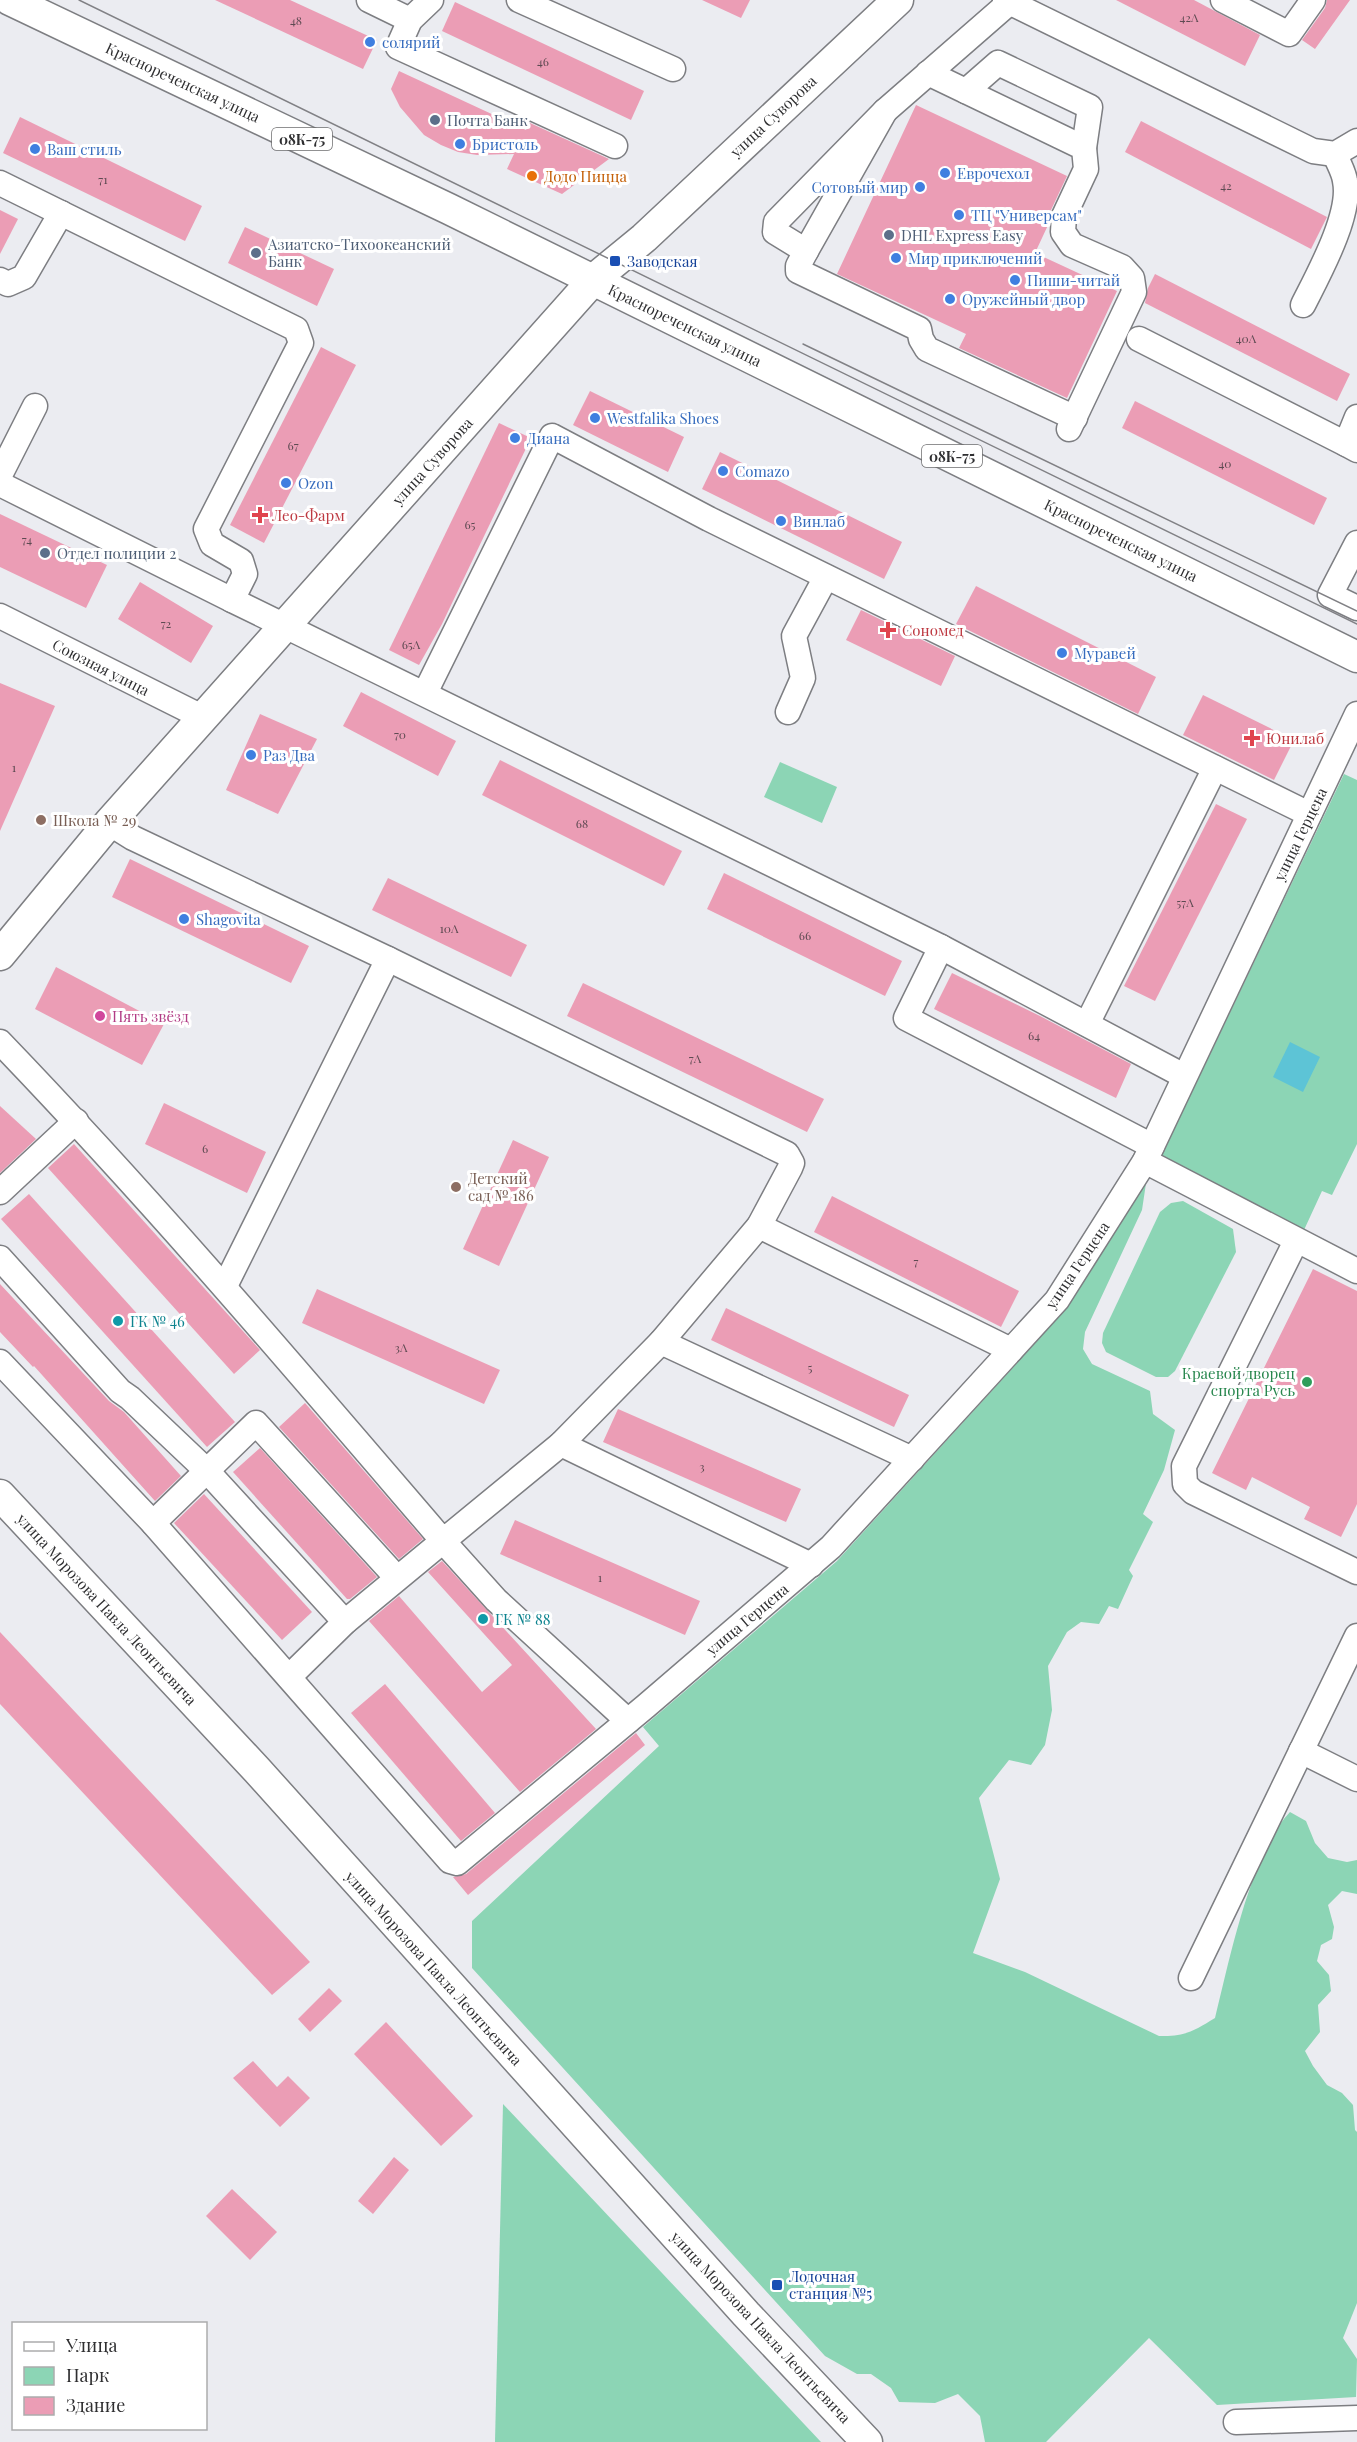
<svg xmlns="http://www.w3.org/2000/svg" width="1357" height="2442" viewBox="0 0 1357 2442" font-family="'Playfair Display',serif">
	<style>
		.green { fill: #8cd5b5 }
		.water { fill: #5dc4d6 }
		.building { fill: #eb9db5 }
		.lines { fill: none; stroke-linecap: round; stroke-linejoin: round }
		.minor-casing { stroke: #7d7e82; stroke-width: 27 }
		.major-casing { stroke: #7d7e82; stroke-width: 33 }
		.minor { stroke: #fff; stroke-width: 24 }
		.major { stroke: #fff; stroke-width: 30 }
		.tram { stroke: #818185; stroke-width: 1.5 }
		.shop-dot { fill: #3f7fe0; stroke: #fff; stroke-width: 2 }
		.service-dot { fill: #5c6f8a; stroke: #fff; stroke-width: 2 }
		.food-dot { fill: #e8710a; stroke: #fff; stroke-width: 2 }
		.transit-dot { fill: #1a4fb4; stroke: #fff; stroke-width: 2 }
		.health-dot { fill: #e0444e; stroke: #fff; stroke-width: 2 }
		.education-dot { fill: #8d6e63; stroke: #fff; stroke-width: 2 }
		.hotel-dot { fill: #d1479c; stroke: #fff; stroke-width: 2 }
		.culture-dot { fill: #0f9aa8; stroke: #fff; stroke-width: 2 }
		.leisure-dot { fill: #2e9e5b; stroke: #fff; stroke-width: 2 }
		.labels { text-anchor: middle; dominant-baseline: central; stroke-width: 6; stroke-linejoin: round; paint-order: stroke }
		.number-label { font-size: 12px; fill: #5e4a52 }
		.shield { fill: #fff; stroke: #6d6d6f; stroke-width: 1.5 }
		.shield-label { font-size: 14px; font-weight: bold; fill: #2f2f31 }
		.shop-label { font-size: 15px; fill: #366cbe; stroke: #fff; text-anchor: start }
		.street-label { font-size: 15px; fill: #2f2f31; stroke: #fff }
		.service-label { font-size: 15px; fill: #4e5e75; stroke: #fff; text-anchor: start }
		.food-label { font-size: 15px; fill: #c56008; stroke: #fff; text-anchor: start }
		.transit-label { font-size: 15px; fill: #164399; stroke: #fff; text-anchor: start }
		.health-label { font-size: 15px; fill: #be3a42; stroke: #fff; text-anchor: start }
		.education-label { font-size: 15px; fill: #785e54; stroke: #fff; text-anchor: start }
		.hotel-label { font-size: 15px; fill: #b23c85; stroke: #fff; text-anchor: start }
		.culture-label { font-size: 15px; fill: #0d838f; stroke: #fff; text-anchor: start }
		.leisure-label { font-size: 15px; fill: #27864d; stroke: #fff; text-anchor: end }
	</style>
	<rect width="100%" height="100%" fill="#ebecf1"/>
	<g class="green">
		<polygon points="780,762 837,787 822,823 764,797"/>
		<polygon points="1344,774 1357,780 1357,1144 1332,1195 1322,1191 1304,1230 1159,1161"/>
		<path d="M1148 1170 1142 1210 1085 1332 1083 1349 1092 1364 1150 1391 1153 1414 1175 1430 1164 1470 1143 1514 1153 1522 1129 1570 1133 1576 1118 1609 1109 1606 1099 1624 1081 1622 1067 1632 1048 1666 1052 1710 1045 1745 1031 1765 1009 1760 979 1798 1000 1879 973 1953 1025 1972 1159 2036C1184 2037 1194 2031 1215 2018 1229 1962 1251 1852 1290 1812L1306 1821 1315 1843 1328 1858 1347 1862 1357 1860V1894L1342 1891 1328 1905 1334 1927 1332 1939 1321 1945 1317 1961 1329 1975 1331 1991 1318 2005 1320 2032 1305 2051 1313 2066 1327 2085 1342 2093 1353 2105 1355 2130 1357 2132V2303L1343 2338 1357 2359 1356 2397 1217 2405 1149 2338 1046 2442H985L980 2416 958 2394 935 2403 899 2402 891 2388 871 2374H857L825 2356 472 1968V1921L659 1746 643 1727 837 1561 1037 1341 1066 1308Z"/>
		<polygon points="1183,1201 1233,1229 1236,1252 1175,1371 1168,1377 1156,1377 1106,1352 1102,1343 1103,1333 1160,1212 1171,1203"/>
		<polygon points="503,2104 821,2442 495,2442"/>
	</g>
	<polygon class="water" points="1290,1042 1320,1057 1303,1092 1273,1077"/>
	<g class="building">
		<polygon points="215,0 290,0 377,40 363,69"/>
		<polygon points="702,0 750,0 741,18"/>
		<polygon points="1116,0 1194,0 1260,35 1245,66"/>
		<polygon points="1327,0 1350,0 1315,49 1302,40 1325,8"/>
		<polygon points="455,2 644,91 631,120 442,31"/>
		<polygon points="399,71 526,130 530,123 609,159 562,194 507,169 514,154 477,155 458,152 441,145 424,135 400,107 391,89"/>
		<polygon points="916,105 1067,176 1051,210 1049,223 1035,253 1117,291 1067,398 959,348 966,334 837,274"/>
		<polygon points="20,117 202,206 185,241 3,153"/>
		<polygon points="1141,121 1327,217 1311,249 1125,152"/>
		<polygon points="0,210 18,219 0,254"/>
		<polygon points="245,227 334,269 317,306 228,263"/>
		<polygon points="1155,274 1350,374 1337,401 1145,303 1148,288"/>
		<polygon points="321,347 356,365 264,543 230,525"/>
		<polygon points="590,391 684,437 668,472 573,425"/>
		<polygon points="1135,401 1327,498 1314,525 1122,428"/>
		<polygon points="499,423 531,438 442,624 419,665 389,650"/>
		<polygon points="720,452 902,542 884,579 702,489"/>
		<polygon points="0,514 107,565 86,608 0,567"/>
		<polygon points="140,582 213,626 191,663 118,619"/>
		<polygon points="976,586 1156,677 1138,714 956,624"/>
		<polygon points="861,610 955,656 941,686 846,640"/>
		<polygon points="0,683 55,706 0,831"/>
		<polygon points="361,692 456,741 438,776 343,726"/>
		<polygon points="1203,695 1294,740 1274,780 1183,735"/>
		<polygon points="260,714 317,739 278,814 226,790"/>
		<polygon points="500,760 682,851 664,886 482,795"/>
		<polygon points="1216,804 1247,819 1155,1001 1124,986"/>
		<polygon points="130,859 309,946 291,983 112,897"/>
		<polygon points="724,873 902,961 885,996 707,909"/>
		<polygon points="388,878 527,945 511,977 372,910"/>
		<polygon points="56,967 164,1024 142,1065 35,1009"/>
		<polygon points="952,973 1040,1016 1131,1064 1116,1098 934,1009"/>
		<polygon points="583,983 824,1099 807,1132 567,1016"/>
		<polygon points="164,1103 266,1152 247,1193 145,1144"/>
		<polygon points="0,1106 36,1139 0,1173"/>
		<polygon points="513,1140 549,1157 499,1266 463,1249"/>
		<polygon points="74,1144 260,1350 234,1374 48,1168"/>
		<polygon points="29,1194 235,1422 207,1447 1,1219"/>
		<polygon points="832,1196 1019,1291 1001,1327 814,1232"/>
		<polygon points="1313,1269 1357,1291 1357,1504 1341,1537 1304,1519 1310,1507 1252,1477 1246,1490 1212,1473"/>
		<polygon points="0,1284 109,1401 124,1412 181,1476 155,1501 34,1366 33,1367 0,1332"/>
		<polygon points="317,1289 500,1370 484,1404 302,1323"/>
		<polygon points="726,1308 909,1395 894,1427 711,1340"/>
		<polygon points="305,1403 423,1539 399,1559 279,1427"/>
		<polygon points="618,1409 801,1489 786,1522 603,1442"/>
		<polygon points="260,1448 377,1577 350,1599 347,1599 233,1472"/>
		<polygon points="204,1494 312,1612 282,1640 174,1523"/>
		<polygon points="515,1520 700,1601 685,1635 500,1554"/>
		<polygon points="442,1561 596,1729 520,1792 369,1621 399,1596 482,1692 512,1665 428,1572"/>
		<polygon points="0,1632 310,1962 272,1995 0,1704"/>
		<polygon points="385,1684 495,1813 461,1841 351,1713"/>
		<polygon points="636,1733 645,1745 468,1895 453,1877 466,1874"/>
		<polygon points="329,1988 342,2001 310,2032 298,2019"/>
		<polygon points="386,2022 473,2116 441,2146 354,2054"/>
		<polygon points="253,2061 277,2087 288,2076 310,2098 280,2127 233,2078"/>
		<polygon points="394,2157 409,2170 373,2214 358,2201"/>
		<polygon points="232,2189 277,2232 250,2260 206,2216"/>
	</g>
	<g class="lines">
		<defs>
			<g id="minor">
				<polyline points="369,0 410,20"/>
				<polyline points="431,0 410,20 398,47 615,146"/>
				<polyline points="519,0 673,69"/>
				<polyline points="1005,0 1313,151 1335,154 1357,141"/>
				<polyline points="1223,0 1289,34 1313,0"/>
				<polyline points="928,73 1084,148 1086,169 1064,216 1063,232 1072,245 1122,267 1132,278 1134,292 1069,429"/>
				<polyline points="966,91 998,63 1090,107 1084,148"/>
				<polyline points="885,111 806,251 798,266 798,271 919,329 921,339 927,349 1075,418"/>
				<polyline points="0,183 296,329 301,343 206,529 212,544 241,561 245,574 232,600 0,484"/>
				<polyline points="806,251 775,232 776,222 885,111 1010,2"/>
				<polyline points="0,280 8,284 24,277 61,213"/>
				<path d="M1303 305C1318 275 1352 214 1345 181 1344 172 1338 163 1335 154"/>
				<polyline points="1139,339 1346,444"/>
				<polyline points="1357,417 1346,444 1357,450"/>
				<polyline points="0,475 35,406"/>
				<polyline points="1357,543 1330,595 1357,608"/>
				<polyline points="232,600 941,947 1184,1076"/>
				<polyline points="0,616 202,717"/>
				<polyline points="425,693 552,436 709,519 1309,814"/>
				<polyline points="788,712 803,678 794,636 826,577"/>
				<polyline points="941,947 906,1018 1152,1146"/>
				<polyline points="1087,1024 1215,768"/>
				<path d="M0 1042C154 1202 298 1372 443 1541L561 1444 661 1342 759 1226 790 1168 792 1163 787 1154 388 959 133 838 109 823"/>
				<polyline points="1145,1161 1357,1271"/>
				<polyline points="0,1192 76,1121"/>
				<polyline points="759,1226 1011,1350"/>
				<polyline points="1296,1241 1184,1466 1185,1484 1193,1492 1357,1572"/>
				<polyline points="0,1258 120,1391 130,1398 207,1471 345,1622"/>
				<polyline points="225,1286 388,959"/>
				<polyline points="661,1342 912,1459"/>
				<polyline points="0,1362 153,1523 450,1861 457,1863 646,1706 831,1547 1057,1300 1145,1161 1357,714"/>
				<polyline points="561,1444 811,1565"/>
				<polyline points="153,1523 256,1423 397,1578"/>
				<polyline points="289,1677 345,1622 443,1541 496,1600 628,1721"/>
				<polyline points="1301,1751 1357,1779"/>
				<polyline points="1191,1978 1357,1636"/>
				<polyline points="1236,2422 1357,2418"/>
			</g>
			<g id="major">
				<polyline points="10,0 449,209 1357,657"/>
				<polyline points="0,955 109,823 594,279 644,238 898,0"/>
				<polyline points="0,1495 257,1770 746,2314 867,2442"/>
			</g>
		</defs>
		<use href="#minor" class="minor-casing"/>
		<use href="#major" class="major-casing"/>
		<use href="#minor" class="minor"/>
		<use href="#major" class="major"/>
		<g class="tram">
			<polyline points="79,0 1357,624"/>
			<polyline points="803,344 1357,611"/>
		</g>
	</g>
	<g class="shop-dot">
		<circle cx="370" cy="42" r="6"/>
		<circle cx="460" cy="144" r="6"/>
		<circle cx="35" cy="149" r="6"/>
		<circle cx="945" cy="173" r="6"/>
		<circle cx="920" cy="187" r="6"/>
		<circle cx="959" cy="215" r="6"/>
		<circle cx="896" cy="258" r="6"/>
		<circle cx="1015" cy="280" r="6"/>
		<circle cx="950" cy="299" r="6"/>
		<circle cx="595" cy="418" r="6"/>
		<circle cx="515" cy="438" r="6"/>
		<circle cx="723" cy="471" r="6"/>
		<circle cx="286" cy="483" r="6"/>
		<circle cx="781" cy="521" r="6"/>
		<circle cx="1062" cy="653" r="6"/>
		<circle cx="251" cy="755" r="6"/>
		<circle cx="184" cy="919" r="6"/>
	</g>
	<g class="service-dot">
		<circle cx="435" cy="120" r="6"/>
		<circle cx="889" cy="235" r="6"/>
		<circle cx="256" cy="253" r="6"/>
		<circle cx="45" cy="553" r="6"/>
	</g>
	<circle class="food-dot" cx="532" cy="176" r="6"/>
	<g class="transit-dot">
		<rect x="609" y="255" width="12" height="12" rx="3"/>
		<rect x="771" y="2279" width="12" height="12" rx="3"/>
	</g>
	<g class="health-dot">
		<path d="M257 506h6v6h6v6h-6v6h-6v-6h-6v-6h6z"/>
		<path d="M885 621h6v6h6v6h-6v6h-6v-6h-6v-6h6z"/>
		<path d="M1249 729h6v6h6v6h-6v6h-6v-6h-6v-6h6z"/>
	</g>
	<g class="education-dot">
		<circle cx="41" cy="820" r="6"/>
		<circle cx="456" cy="1187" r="6"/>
	</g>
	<circle class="hotel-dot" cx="100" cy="1016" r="6"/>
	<g class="culture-dot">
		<circle cx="118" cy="1321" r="6"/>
		<circle cx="483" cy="1619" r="6"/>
	</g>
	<circle class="leisure-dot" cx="1307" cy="1382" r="6"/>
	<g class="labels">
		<g class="number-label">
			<text x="1189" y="17">42А</text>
			<text x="296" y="20">48</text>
			<text x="543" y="61">46</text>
			<text x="103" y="179">71</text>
			<text x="1226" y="185">42</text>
			<text x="1246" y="338">40А</text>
			<text x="293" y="445">67</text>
			<text x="1225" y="463">40</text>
			<text x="470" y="524">65</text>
			<text x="27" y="539">74</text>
			<text x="166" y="623">72</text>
			<text x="411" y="644">65А</text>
			<text x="400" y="734">70</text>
			<text x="14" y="767">1</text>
			<text x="582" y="823">68</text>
			<text x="1185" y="902">57А</text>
			<text x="449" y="928">10А</text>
			<text x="805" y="935">66</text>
			<text x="1034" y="1035">64</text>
			<text x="695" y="1058">7А</text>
			<text x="205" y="1148">6</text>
			<text x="916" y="1261">7</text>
			<text x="401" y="1347">3А</text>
			<text x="810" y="1367">5</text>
			<text x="702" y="1466">3</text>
			<text x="600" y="1577">1</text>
		</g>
		<g class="shield">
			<rect x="272" y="128" width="60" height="22" rx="4.5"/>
			<rect x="922" y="445" width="60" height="22" rx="4.5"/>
		</g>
		<g class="shield-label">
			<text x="302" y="139">08К-75</text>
			<text x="952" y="456">08К-75</text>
		</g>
		<g class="shop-label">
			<text x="382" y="42">солярий</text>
			<text x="472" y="144">Бристоль</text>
			<text x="47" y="149">Ваш стиль</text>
			<text x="957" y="173">Еврочехол</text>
			<text x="908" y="187" text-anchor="end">Сотовый мир</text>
			<text x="971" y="215">ТЦ "Универсам"</text>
			<text x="908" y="258">Мир приключений</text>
			<text x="1027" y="280">Пиши-читай</text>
			<text x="962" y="299">Оружейный двор</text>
			<text x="607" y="418">Westfalika Shoes</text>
			<text x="527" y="438">Диана</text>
			<text x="735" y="471">Comazo</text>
			<text x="298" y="483">Ozon</text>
			<text x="793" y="521">Винлаб</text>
			<text x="1074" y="653">Муравей</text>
			<text x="263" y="755">Раз Два</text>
			<text x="196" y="919">Shagovita</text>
		</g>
		<g class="street-label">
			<text transform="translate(183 82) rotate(25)">Краснореченская улица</text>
			<text transform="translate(773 116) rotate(-43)">улица Суворова</text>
			<text transform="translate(685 325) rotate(26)">Краснореченская улица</text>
			<text transform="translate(432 461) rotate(-48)">улица Суворова</text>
			<text transform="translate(1121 540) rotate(26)">Краснореченская улица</text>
			<text transform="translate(101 667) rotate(27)">Союзная улица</text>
			<text transform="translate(1300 834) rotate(-64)">улица Герцена</text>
			<text transform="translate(1077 1265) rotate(-56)">улица Герцена</text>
			<text transform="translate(107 1609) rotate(47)">улица Морозова Павла Леонтьевича</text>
			<text transform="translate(747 1619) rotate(-40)">улица Герцена</text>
			<text transform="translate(434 1968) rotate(48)">улица Морозова Павла Леонтьевича</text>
			<text transform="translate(761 2327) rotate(47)">улица Морозова Павла Леонтьевича</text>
		</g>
		<g class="service-label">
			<text x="447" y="120">Почта Банк</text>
			<text x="901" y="235">DHL Express Easy</text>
			<text x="268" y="244">Азиатско-Тихоокеанский<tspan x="268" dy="17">Банк</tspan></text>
			<text x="57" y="553">Отдел полиции 2</text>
		</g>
		<g class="food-label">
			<text x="544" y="176">Додо Пицца</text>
		</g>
		<g class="transit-label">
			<text x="627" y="261">Заводская</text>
			<text x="789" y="2276">Лодочная<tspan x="789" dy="17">станция №5</tspan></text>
		</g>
		<g class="health-label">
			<text x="272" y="515">Лео-Фарм</text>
			<text x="902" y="630">Сономед</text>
			<text x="1266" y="738">Юнилаб</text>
		</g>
		<g class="education-label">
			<text x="53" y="820">Школа № 29</text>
			<text x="468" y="1178">Детский<tspan x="468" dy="17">сад № 186</tspan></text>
		</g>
		<g class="hotel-label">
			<text x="112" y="1016">Пять звёзд</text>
		</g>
		<g class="culture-label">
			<text x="130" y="1321">ГК № 46</text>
			<text x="495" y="1619">ГК № 88</text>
		</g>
		<g class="leisure-label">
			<text x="1295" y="1373">Краевой дворец<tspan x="1295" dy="17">спорта Русь</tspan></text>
		</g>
	</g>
	<rect x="12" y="2322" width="195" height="108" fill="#ffffff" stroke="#acacad" stroke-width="1.5"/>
	<rect x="24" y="2342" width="30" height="9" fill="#ffffff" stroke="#acacad" stroke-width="1.5"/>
	<text x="66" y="2352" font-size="18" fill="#2f2f31">Улица</text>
	<rect x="24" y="2367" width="30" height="18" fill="#8cd5b5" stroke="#acacad" stroke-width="1.5"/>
	<text x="66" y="2382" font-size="18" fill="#2f2f31">Парк</text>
	<rect x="24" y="2397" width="30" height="18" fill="#eb9db5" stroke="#acacad" stroke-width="1.5"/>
	<text x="66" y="2412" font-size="18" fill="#2f2f31">Здание</text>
</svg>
